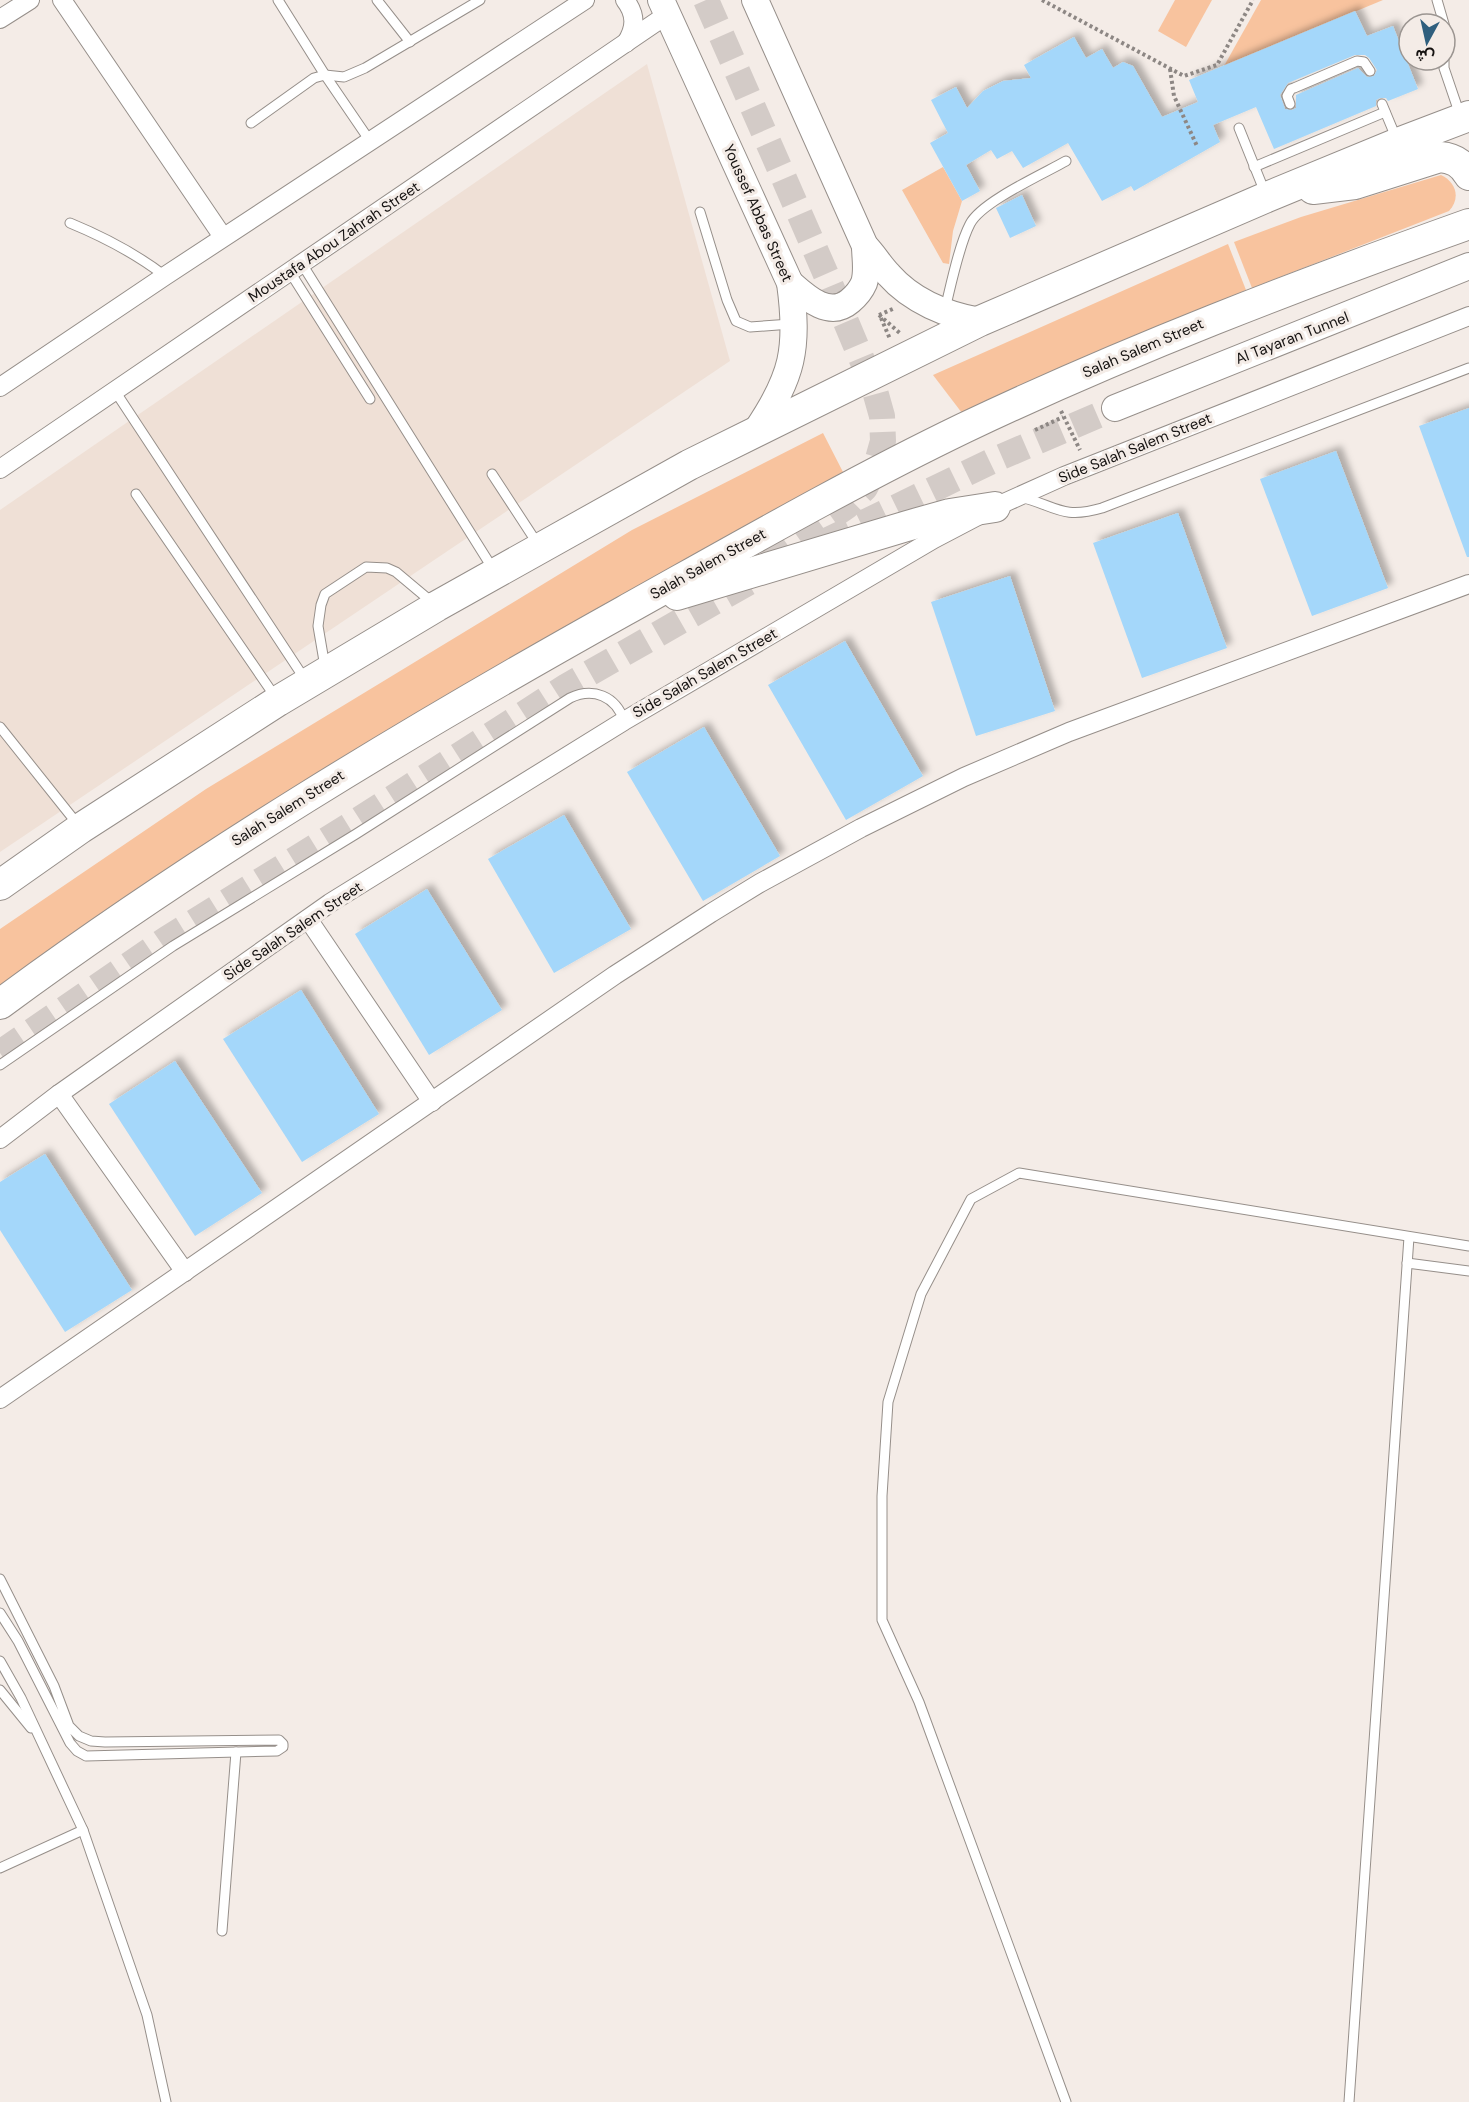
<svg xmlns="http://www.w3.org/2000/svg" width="1469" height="2102" viewBox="0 0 1469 2102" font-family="'DM Sans',Vazirmatn,sans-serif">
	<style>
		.built { fill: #efe0d6 }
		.green { fill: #f8c39e }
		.building { fill: #a4d7fa; fill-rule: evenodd; filter: url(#shadow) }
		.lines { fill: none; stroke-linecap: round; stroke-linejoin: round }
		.secondary-tunnel { stroke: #d3cbc7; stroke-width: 26; stroke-dasharray: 26 13; stroke-linecap: butt }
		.service-casing { stroke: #968f8a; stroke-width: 11 }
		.minor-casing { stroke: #968f8a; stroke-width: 20 }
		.secondary-casing { stroke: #968f8a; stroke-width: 28 }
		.trunk-casing { stroke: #968f8a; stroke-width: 32 }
		.path { stroke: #8d8784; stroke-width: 4; stroke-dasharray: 3 3; stroke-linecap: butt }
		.service { stroke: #fff; stroke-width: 9 }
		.minor { stroke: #fff; stroke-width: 18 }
		.secondary { stroke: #fff; stroke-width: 26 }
		.trunk { stroke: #fff; stroke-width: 30 }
		.labels { text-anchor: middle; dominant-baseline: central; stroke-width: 6; stroke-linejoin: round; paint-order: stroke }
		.street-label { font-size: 15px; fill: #151211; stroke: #f4ece7 }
	</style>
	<defs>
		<filter id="shadow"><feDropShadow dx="5.5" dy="-5.5" stdDeviation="3" flood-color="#0004"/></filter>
	</defs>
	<rect width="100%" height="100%" fill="#f4ece7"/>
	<polygon class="built" points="647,64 730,361 0,852 0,510"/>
	<g class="green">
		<polygon points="1175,0 1212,0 1186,47 1158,31"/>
		<polygon points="1261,0 1383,0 1224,66"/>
		<polygon points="943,167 962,201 953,231 949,264 943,263 902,190"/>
		<path d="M1441 175C1456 182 1461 198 1449 211L1252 288 1234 242 1301 217Z"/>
		<polygon points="1228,244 1246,290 962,413 933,375"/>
		<polygon points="823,433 843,472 658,577 0,988 0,929 206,789 632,530"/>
	</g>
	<g class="building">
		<path d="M1355 11 1367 36 1393 26 1418 89 1388 101 1386 98H1380L1376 100V106L1274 149 1256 107 1213 125 1220 142 1134 191 1131 186 1102 201 1068 143 1023 168 1012 151 997 159 991 150 966 165 980 191 962 201 930 143 948 133 931 100 956 87 967 108 983 91 1003 81 1031 78 1024 65 1074 37 1086 58 1102 49 1113 68 1123 62 1133 66 1162 117 1198 102 1189 80ZM1355 55H1365L1369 58 1377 70 1374 76 1367 77 1358 68 1296 95V108L1292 110 1285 109 1280 95 1288 83Z"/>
		<polygon points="1022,195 1036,226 1010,238 996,208"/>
		<polygon points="1469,408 1469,557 1467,557 1419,426"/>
		<polygon points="1336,451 1388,588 1312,616 1260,479"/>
		<polygon points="1178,513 1227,648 1142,678 1093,543"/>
		<polygon points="1010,576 1055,711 976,736 931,602"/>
		<polygon points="845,641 923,776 846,820 768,685"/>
		<polygon points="704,727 780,856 703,901 627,772"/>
		<polygon points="564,815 631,929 554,973 488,859"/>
		<polygon points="427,889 502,1010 429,1055 355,934"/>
		<polygon points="301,990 379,1114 302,1162 223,1039"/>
		<polygon points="175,1061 262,1193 195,1236 109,1104"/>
		<polygon points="45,1154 132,1290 65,1332 0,1230 0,1182"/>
	</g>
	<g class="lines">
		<g class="secondary-tunnel">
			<polyline points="706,0 828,279 875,391 882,416 883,441 876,466 865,488 847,506 763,565"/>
			<polyline points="826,541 994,460 1115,408"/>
			<polyline points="0,1053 168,938 352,824 567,686 751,581"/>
		</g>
		<defs>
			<g id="service">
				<polyline points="278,0 325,75 370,141"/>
				<polyline points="377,0 410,42"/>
				<polyline points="1437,0 1444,24"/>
				<polyline points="1445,27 1447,35 1445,51"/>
				<polyline points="1444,60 1444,68 1460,115"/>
				<polyline points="1290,104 1287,96 1291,89 1294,88 1357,61 1364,62 1370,71"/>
				<polyline points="1382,104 1397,140"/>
				<polyline points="251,123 314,78 325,75 344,77 365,68 480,0"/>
				<polyline points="1239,128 1266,195"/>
				<polyline points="1254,167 1385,112"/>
				<polyline points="700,212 727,300 736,321 750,327 791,324"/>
				<path d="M70 223C104 237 135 253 165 276"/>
				<polyline points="302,264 493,569"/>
				<polyline points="290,272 370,399"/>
				<path d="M945 309C951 285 959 245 970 224 981 202 1043 174 1066 161"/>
				<polyline points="115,391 306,681"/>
				<polyline points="492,474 539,546"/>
				<polyline points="136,494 276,698"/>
				<path d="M1020 497C1055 505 1061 520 1102 508L1469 368"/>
				<polyline points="325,667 318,626 321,605 325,594 366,567 387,568 396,572 433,603"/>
				<polyline points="0,727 79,826"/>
				<path d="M0 1065 173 946 356 834 570 698C593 687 616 696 624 721"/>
				<polyline points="1407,1263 1469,1271"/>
				<polyline points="0,1579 54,1686 69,1726 79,1736 91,1741 105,1742 279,1740 283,1744 283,1747 277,1751 86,1756 77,1751 70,1743 18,1641 0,1613"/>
				<polyline points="0,1661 21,1698 83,1830 147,2015 166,2102"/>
				<polyline points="0,1690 31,1728"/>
				<polyline points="0,1868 83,1830"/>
				<polyline points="222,1931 236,1752"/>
				<polyline points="1066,2102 919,1702 882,1620 882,1496 888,1402 921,1294 971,1199 1019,1173 1469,1246"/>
				<polyline points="1349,2102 1409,1237"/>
			</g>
			<g id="minor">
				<polyline points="62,0 223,237"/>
				<path d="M625 0C636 14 636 28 626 43"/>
				<polyline points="0,19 30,0"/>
				<polyline points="0,387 165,276 585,0"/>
				<polyline points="0,469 668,14"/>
				<polyline points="308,919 432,1102"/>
				<polyline points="59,1094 185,1272"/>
				<polyline points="0,1139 59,1094 330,903 624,721 934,539 995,507 1064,476 1469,316"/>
				<polyline points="0,1399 615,975 711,913 760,883 861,828 964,777 1069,732 1469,584"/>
			</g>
			<g id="secondary">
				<path d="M661 0 790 283C799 348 793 377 756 431"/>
				<path d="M755 0 865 246C874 255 880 266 889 275 912 301 947 315 980 321"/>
				<path d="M790 283C806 297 829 319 850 301 856 296 861 290 864 283 868 271 865 258 865 246"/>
				<polyline points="1115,408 1469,266"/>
			</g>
			<g id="trunk">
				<path d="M1313 189 1355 184 1440 157C1453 158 1462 163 1469 175"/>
				<polyline points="677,595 907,526 950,514 995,507"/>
				<polyline points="0,885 81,828 278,701 437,606 689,465 980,321 1267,197 1398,143 1469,116"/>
				<path d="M0 1004C198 858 409 731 624 611 737 548 848 484 964 428 1128 350 1298 285 1469 224"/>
			</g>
		</defs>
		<use href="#service" class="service-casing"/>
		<use href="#minor" class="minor-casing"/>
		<use href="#secondary" class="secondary-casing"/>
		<use href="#trunk" class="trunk-casing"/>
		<g class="path">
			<polyline points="1042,0 1184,76 1217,65 1253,0"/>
			<polyline points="1170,69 1174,96 1197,146"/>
			<polyline points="879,315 901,334"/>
			<polyline points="879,315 895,308"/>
			<polyline points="881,318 890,339"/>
			<polyline points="1061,411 1080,450"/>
			<polyline points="1035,430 1063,417"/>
		</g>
		<use href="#service" class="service"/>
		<use href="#minor" class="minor"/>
		<use href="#secondary" class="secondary"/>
		<use href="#trunk" class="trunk"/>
	</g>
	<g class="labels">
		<g class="street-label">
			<text transform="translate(758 213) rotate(66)">Youssef Abbas Street</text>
			<text transform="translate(334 242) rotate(-34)">Moustafa Abou Zahrah Street</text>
			<text transform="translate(1292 338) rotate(-21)">Al Tayaran Tunnel</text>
			<text transform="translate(1143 348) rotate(-23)">Salah Salem Street</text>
			<text transform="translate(1135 448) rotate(-22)">Side Salah Salem Street</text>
			<text transform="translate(708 564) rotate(-29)">Salah Salem Street</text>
			<text transform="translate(705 673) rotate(-30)">Side Salah Salem Street</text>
			<text transform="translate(288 808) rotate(-32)">Salah Salem Street</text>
			<text transform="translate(293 931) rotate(-34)">Side Salah Salem Street</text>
		</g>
	</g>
	<g transform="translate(1427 42) rotate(188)"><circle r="28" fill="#f4ece7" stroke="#9b9591" stroke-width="1.5"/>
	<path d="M0-4.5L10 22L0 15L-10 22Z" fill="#2f5f7e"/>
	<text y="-9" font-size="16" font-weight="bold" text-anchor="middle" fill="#151211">ش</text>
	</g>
</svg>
